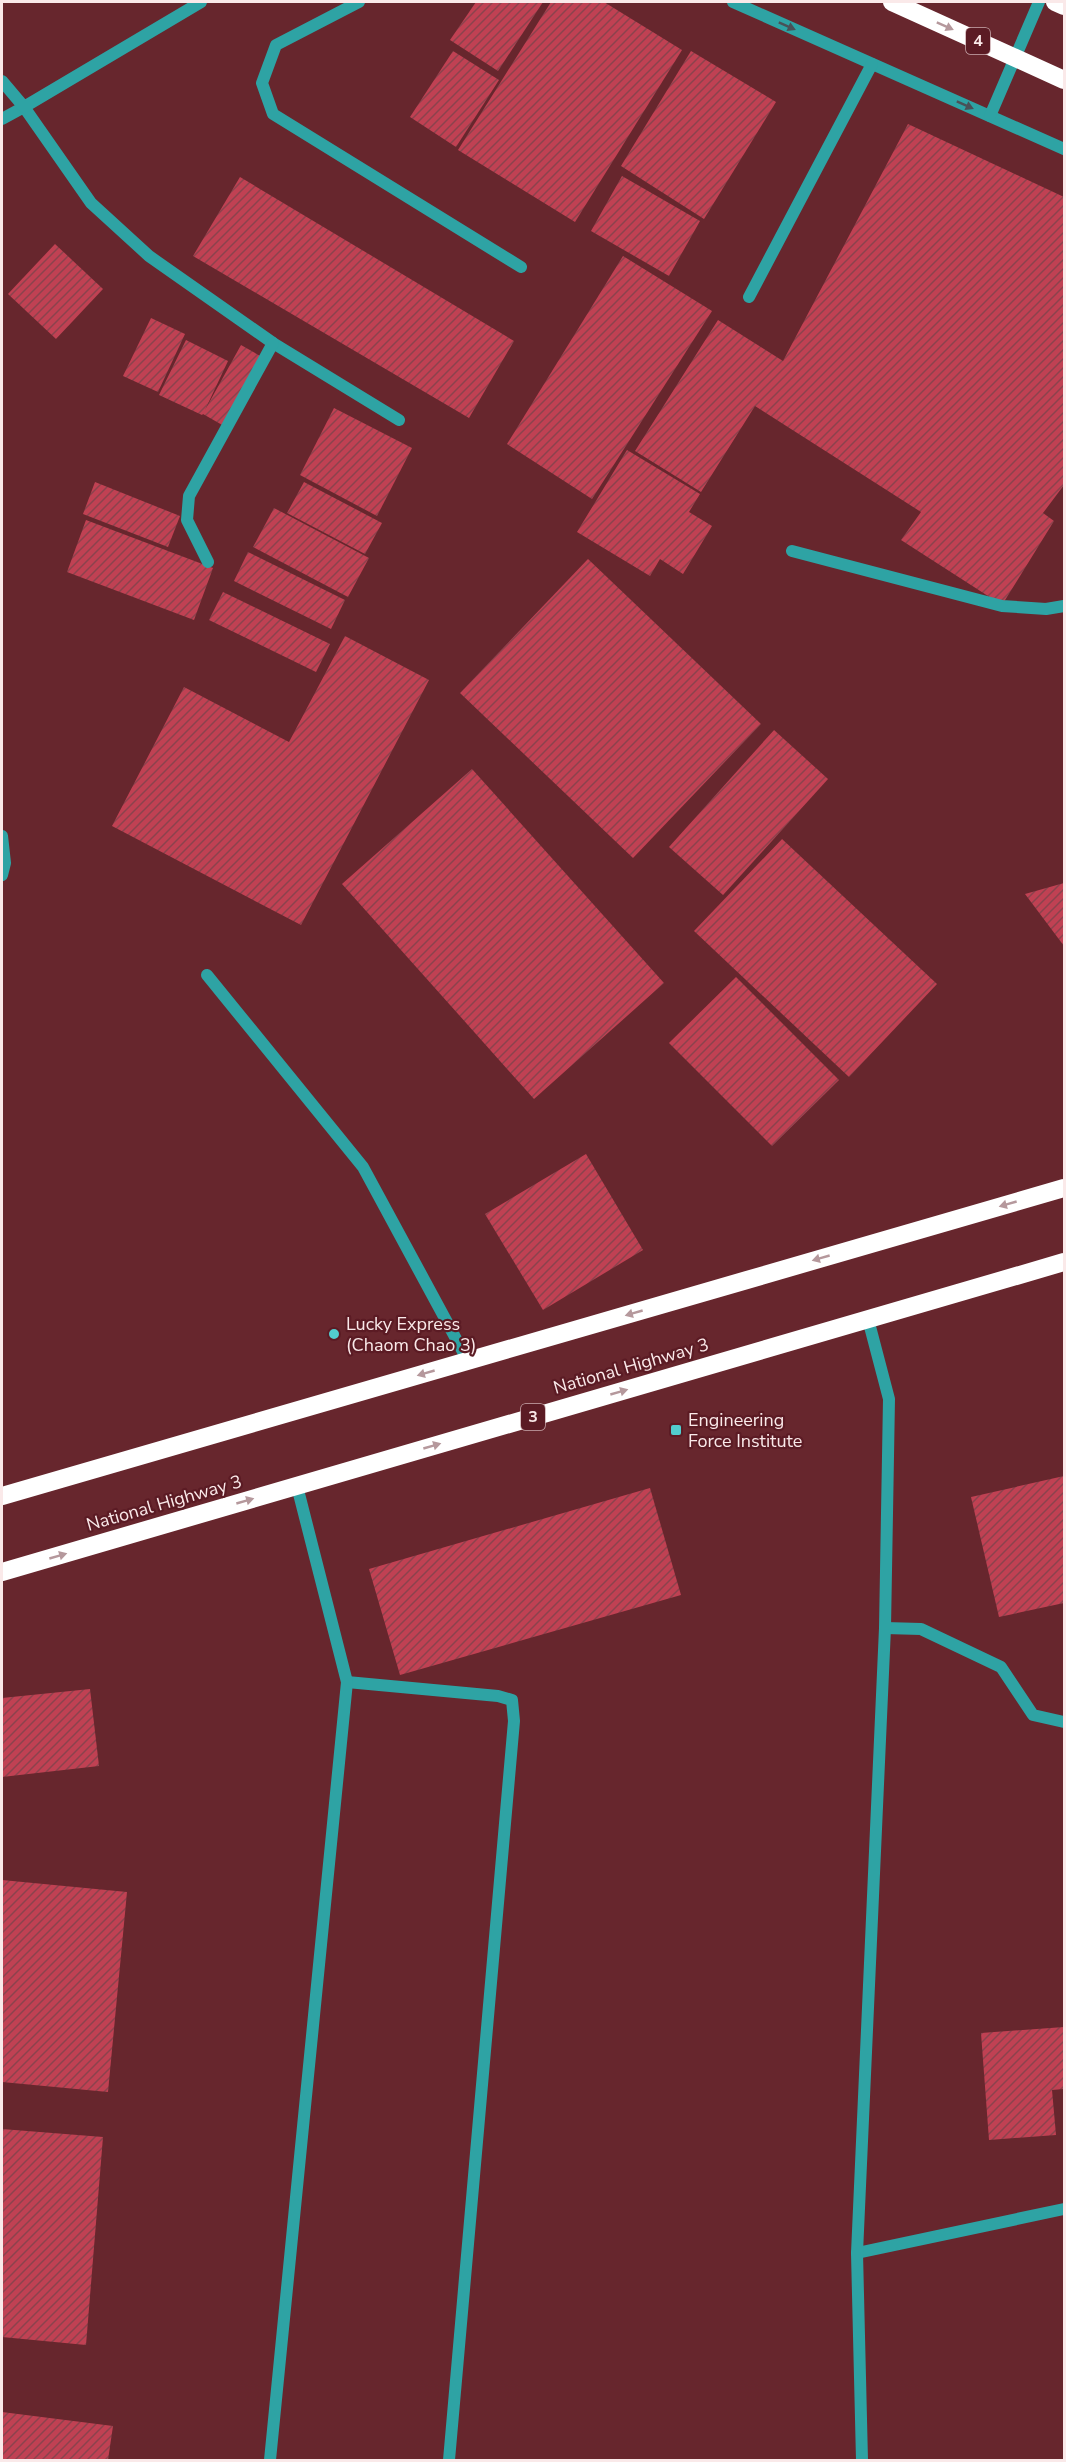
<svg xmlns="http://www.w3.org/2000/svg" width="1066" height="2462" viewBox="0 0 1066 2462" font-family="'Nunito Sans',sans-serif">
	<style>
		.building { fill: url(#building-hatch) }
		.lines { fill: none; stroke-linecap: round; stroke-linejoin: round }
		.lane { stroke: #2ea3a4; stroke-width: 12 }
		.street { stroke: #2ea3a4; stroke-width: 12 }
		.highway { stroke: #fff; stroke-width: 18 }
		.oneway { fill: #495157 }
		.oneway2 { fill: #b5989c }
		.poi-dot { fill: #52cdce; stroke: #5b1b24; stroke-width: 2 }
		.labels { text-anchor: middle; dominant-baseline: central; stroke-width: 4.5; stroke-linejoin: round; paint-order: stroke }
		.shield { fill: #5b1b24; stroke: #caabae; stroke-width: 1.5 }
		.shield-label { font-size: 16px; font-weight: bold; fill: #fae9e9 }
		.poi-label { font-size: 18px; fill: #fae9e9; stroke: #5b1b24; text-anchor: start }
		.street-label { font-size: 18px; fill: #fae9e9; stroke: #5b1b24 }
	</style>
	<defs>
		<pattern id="building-hatch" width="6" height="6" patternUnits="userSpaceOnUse" patternTransform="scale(1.5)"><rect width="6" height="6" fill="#c04153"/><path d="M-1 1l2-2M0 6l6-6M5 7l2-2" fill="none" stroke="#8b434d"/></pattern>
	</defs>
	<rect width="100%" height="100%" fill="#67262d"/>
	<g class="building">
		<polygon points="476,2 543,2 498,71 450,40"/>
		<polygon points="551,2 604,2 682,50 575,222 458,150"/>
		<polygon points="453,51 499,80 456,147 410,117"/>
		<polygon points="691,51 776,102 704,219 621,166"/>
		<polygon points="908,124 1064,197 1064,485 1043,513 1054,521 1002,605 901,540 921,512 755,406 701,492 635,451 718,320 783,361"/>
		<polygon points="622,176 700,221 669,276 591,231"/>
		<polygon points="240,177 514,341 469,418 193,256"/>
		<polygon points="55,244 103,289 56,339 8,294"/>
		<polygon points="623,256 712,311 592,499 507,444"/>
		<polygon points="151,318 185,334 158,392 123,376"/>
		<polygon points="186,340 228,361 205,410 241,345 262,357 224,426 203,414 202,415 159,395"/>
		<polygon points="334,408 412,448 377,516 300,475"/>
		<polygon points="627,450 700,494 689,512 712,526 683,574 660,559 650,576 577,532"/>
		<polygon points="95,482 180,516 168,547 83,514"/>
		<polygon points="304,482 382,523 365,554 287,513"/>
		<polygon points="274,508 369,558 348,597 253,547"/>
		<polygon points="86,520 213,568 194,620 67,572"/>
		<polygon points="248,552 345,600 331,629 234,581"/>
		<polygon points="588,559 761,724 633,858 460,693"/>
		<polygon points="223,592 330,644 316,672 209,620"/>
		<polygon points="345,636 429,680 301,925 112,826 184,687 289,742"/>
		<polygon points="774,730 828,779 723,895 669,847"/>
		<polygon points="472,769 664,983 534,1099 342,884"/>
		<polygon points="782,839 937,984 849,1077 694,931"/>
		<polygon points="1064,883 1064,946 1025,894"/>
		<polygon points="736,977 839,1080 772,1146 669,1043"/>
		<polygon points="586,1154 643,1250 543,1310 485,1214"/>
		<polygon points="1064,1476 1064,1603 999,1617 971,1497"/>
		<polygon points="650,1488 681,1595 400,1675 369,1569"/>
		<polygon points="90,1689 99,1766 2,1777 2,1698"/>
		<polygon points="2,1880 127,1892 108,2092 2,2082"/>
		<polygon points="1064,2027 1064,2089 1052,2090 1056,2135 989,2140 981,2033"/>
		<polygon points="2,2129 103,2137 86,2345 2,2337"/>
		<polygon points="2,2412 113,2426 108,2460 2,2460"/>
	</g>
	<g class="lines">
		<g class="lane">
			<polyline points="359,2 276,45 262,83 273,114 521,267"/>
			<polyline points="733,2 1064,149"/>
			<polyline points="990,116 1039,2"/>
			<polyline points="2,119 24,107 91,203 149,256 273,343 399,420"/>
			<polyline points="749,297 872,64"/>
			<polyline points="792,551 1002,606 1046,609 1064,606"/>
			<polyline points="208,562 187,520 189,496 273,343"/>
			<polyline points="207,975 363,1167 468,1361"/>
			<polyline points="885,1628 921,1629 1001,1667 1033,1715 1064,1722"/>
			<polyline points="857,2253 1064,2209"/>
			<polyline points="862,2460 857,2253 885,1628 889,1399 868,1319"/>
		</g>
		<g class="street">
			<polyline points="2,81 24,107 201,2"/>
			<polyline points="2,836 5,863 2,875"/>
			<polyline points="347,1682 498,1696 512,1700 514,1721 449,2460"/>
			<polyline points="270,2460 347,1682 297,1486"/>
		</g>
		<g class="highway">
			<polyline points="892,2 1064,80"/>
			<polyline points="1055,2 1064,6"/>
			<polyline points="2,1496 1064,1188"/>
			<polyline points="2,1572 1064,1262"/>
		</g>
	</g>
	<defs><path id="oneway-solid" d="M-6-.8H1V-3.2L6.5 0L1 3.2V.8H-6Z" transform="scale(1.5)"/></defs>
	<g class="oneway">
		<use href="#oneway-solid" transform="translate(787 26) rotate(24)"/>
		<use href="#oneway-solid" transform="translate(965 105) rotate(24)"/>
	</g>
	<g class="oneway2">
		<use href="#oneway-solid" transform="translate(945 26) rotate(24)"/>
		<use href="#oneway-solid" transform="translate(1008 1204) rotate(164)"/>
		<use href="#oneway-solid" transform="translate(821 1258) rotate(164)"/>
		<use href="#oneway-solid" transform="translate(634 1313) rotate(164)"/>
		<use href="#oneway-solid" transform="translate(426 1373) rotate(164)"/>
		<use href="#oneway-solid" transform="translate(619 1392) rotate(-16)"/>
		<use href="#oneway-solid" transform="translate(432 1446) rotate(-16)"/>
		<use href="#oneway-solid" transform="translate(245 1501) rotate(-16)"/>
		<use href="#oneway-solid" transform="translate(58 1556) rotate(-16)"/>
	</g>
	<g class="poi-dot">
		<circle cx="334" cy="1334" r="6"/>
		<rect x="670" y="1424" width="12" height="12" rx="3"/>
	</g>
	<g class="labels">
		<g class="shield">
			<rect x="966" y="28" width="24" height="26" rx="4.5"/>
			<rect x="521" y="1404" width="24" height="26" rx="4.5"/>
		</g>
		<g class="shield-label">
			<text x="978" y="41">4</text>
			<text x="533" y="1417">3</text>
		</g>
		<g class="poi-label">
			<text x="346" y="1324">Lucky Express<tspan x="346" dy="21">(Chaom Chao 3)</tspan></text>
			<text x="688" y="1420">Engineering<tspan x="688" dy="21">Force Institute</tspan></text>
		</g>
		<g class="street-label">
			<text transform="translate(631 1366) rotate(-16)">National Highway 3</text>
			<text transform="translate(164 1503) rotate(-16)">National Highway 3</text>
		</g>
	</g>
	<rect width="1066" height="2462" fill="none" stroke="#fae9e9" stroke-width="6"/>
</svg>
